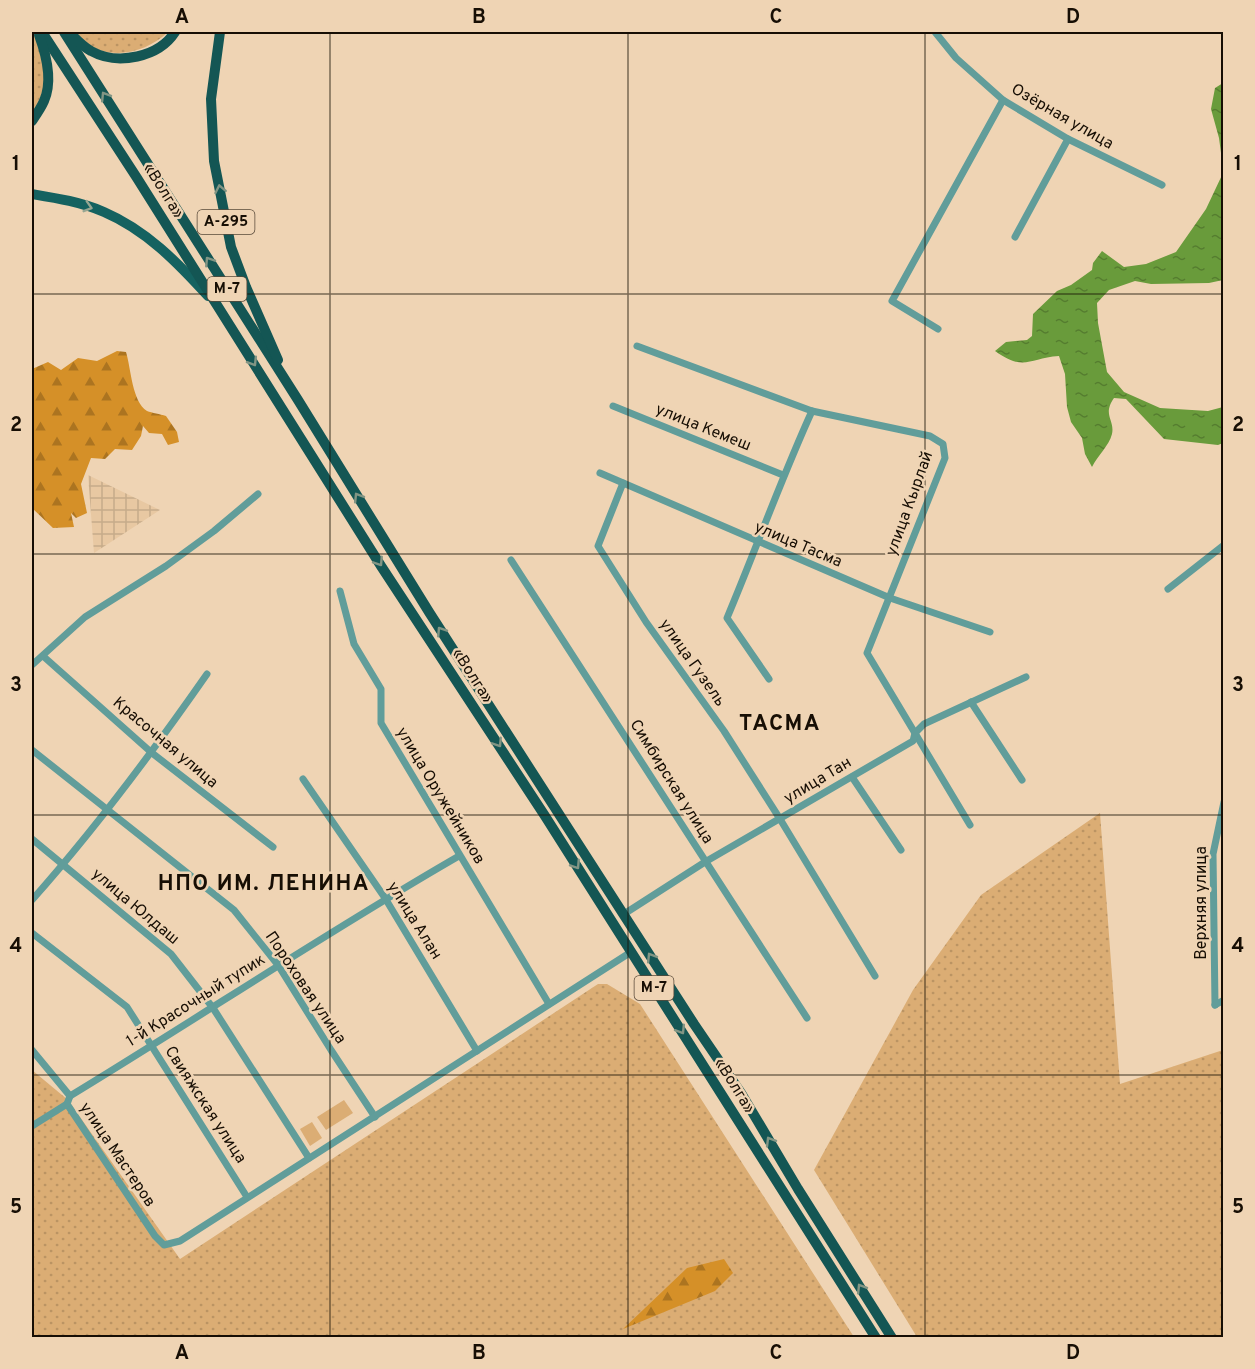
<svg xmlns="http://www.w3.org/2000/svg" width="1255" height="1369" viewBox="0 0 1255 1369" font-family="Overpass,sans-serif">
	<style>
		.industrial { fill: url(#industrial-grid) }
		.grass { fill: url(#grass-dots) }
		.forest { fill: url(#forest-firs) }
		.park { fill: #dbad74 }
		.water { fill: url(#water-ripples) }
		.lines { fill: none; stroke-linecap: round; stroke-linejoin: round }
		.minor { stroke: #619d9a; stroke-width: 7 }
		.primary { stroke: #156260; stroke-width: 10 }
		.trunk { stroke: #145654; stroke-width: 10 }
		.oneway { stroke: #829584 }
		.oneway2 { stroke: #98a692 }
		.grid { fill: none; stroke: #170e04; stroke-width: 1.5; stroke-opacity: 0.55 }
		.labels { text-anchor: middle; dominant-baseline: central; stroke-width: 5; stroke-linejoin: round; paint-order: stroke }
		.shield { fill: #efd4b4; stroke: #584939; stroke-width: 1.5 }
		.shield-label { font-size: 15px; font-weight: bold; fill: #170e04 }
		.street-label { font-size: 16px; fill: #170e04; stroke: #efd4b4 }
		.district-label { font-size: 22px; font-weight: bold; letter-spacing: 1.5px; fill: #170e04; stroke: #efd4b4 }
		.neatline { fill: none; stroke: #170e04; stroke-width: 2 }
		.grid-label { font-size: 20px; text-anchor: middle; font-weight: bold; fill: #170e04 }
	</style>
	<defs>
		<pattern id="industrial-grid" width="8" height="8" patternUnits="userSpaceOnUse" patternTransform="scale(1.5)"><rect width="8" height="8" fill="#e8c8a2"/><path d="M0 4h8M4 0v8" fill="none" stroke="#c6ab8a"/></pattern>
		<pattern id="grass-dots" width="8" height="8" patternUnits="userSpaceOnUse" patternTransform="scale(1.5)"><rect width="8" height="8" fill="#dbad74"/><path d="M2 2h.1M6 6h.1" fill="none" stroke="#bb9463" stroke-width="1.8" stroke-linecap="round"/></pattern>
		<pattern id="forest-firs" width="22" height="20" patternUnits="userSpaceOnUse" patternTransform="scale(1.5)"><rect width="22" height="20" fill="#d59028"/><path d="M5 1l3.5 6h-7zM16 11l3.5 6h-7z" fill="#ac7420"/></pattern>
		<pattern id="water-ripples" width="26" height="14" patternUnits="userSpaceOnUse" patternTransform="scale(1.5)"><rect width="26" height="14" fill="#699b3b"/><path d="M2 4q2-2 4 0t4 0M15 11q2-2 4 0t4 0" fill="none" stroke="#557d2f"/></pattern>
	</defs>
	<rect width="100%" height="100%" fill="#efd4b4"/>
	<polygon class="industrial" points="88,475 160,510 94,553"/>
	<g class="grass">
		<path d="M32 32C35 37 40 42 42 48 50 69 45 95 32 112Z"/>
		<path d="M76 32H168C148 51 115 61 89 45 84 42 80 36 76 32Z"/>
		<polygon points="1100,813 1120,1084 1223,1050 1223,1337 917,1337 814,1170 913,990 981,895"/>
		<polygon points="598,984 607,984 640,1004 854,1337 32,1337 32,1070 68,1100 180,1259"/>
	</g>
	<g class="forest">
		<path d="M117 351 126 352C131 368 132 402 147 411 152 413 160 414 166 416L177 432 179 442 168 445 162 434 149 433 143 426 141 436 132 450 115 449 105 459 91 458 81 484 87 513 76 518 71 513 74 527 53 528 32 508V369L48 362 61 370 78 358 97 361Z"/>
		<polygon points="724,1259 733,1273 715,1291 623,1329 687,1268"/>
	</g>
	<g class="park">
		<polygon points="344,1100 353,1113 326,1130 317,1117"/>
		<polygon points="312,1122 322,1138 310,1146 300,1129"/>
	</g>
	<g class="water">
		<polygon points="1223,83 1223,168 1219,138 1211,109 1215,88"/>
		<path d="M1223 173V280L1209 283 1151 284 1135 281 1109 290 1097 303 1098 323 1107 372 1124 392 1160 408 1208 411 1223 407V443L1218 445 1164 439 1126 399 1114 398C1102 415 1115 420 1112 434 1109 446 1097 456 1092 467L1085 454 1082 438 1071 422 1067 407 1065 374 1059 356C1029 358 1024 372 995 351L1006 342 1027 340 1032 336 1033 314 1057 291 1071 285 1092 270 1093 263 1102 251 1124 267 1146 264 1176 252 1206 209Z"/>
	</g>
	<g class="lines">
		<g class="minor">
			<polyline points="935,32 956,58 1003,100 1068,139 1162,185"/>
			<polyline points="1015,237 1068,139"/>
			<polyline points="938,329 892,301 1003,100"/>
			<polyline points="637,346 812,411 930,436 943,444 945,458 867,653 970,825"/>
			<polyline points="613,406 783,475"/>
			<polyline points="600,473 890,598 990,632"/>
			<polyline points="623,483 598,546 646,622 724,731 780,819 875,976"/>
			<path d="M511 560C611 713 708 866 807 1018"/>
			<polyline points="1168,589 1224,545"/>
			<polyline points="340,591 354,644 381,689 381,723 549,1004"/>
			<polyline points="43,656 152,753 273,847"/>
			<polyline points="32,665 85,617 166,566 214,531 258,494"/>
			<path d="M769 679 727 618C756 549 781 479 812 411"/>
			<polyline points="971,702 1022,780"/>
			<polyline points="32,750 234,910 278,965 331,1050 375,1117"/>
			<polyline points="852,777 901,850"/>
			<polyline points="303,779 385,898 477,1051"/>
			<polyline points="32,839 171,954 213,1008 309,1158"/>
			<path d="M32 900C95 829 152 753 207 674"/>
			<polyline points="624,914 705,862 913,741 915,733 924,724 1026,677"/>
			<polyline points="32,933 127,1007 247,1197"/>
			<polyline points="1215,1005 1213,854 1224,802"/>
			<polyline points="1215,1005 1224,1000"/>
			<polyline points="32,1050 70,1096 67,1104 155,1236 164,1245 180,1241 631,952"/>
			<path d="M70 1096C200 1017 327 932 459 856"/>
			<polyline points="32,1126 67,1104"/>
		</g>
		<path class="primary" d="M32 194C56 198 81 202 104 212 146 230 177 262 208 296"/>
		<g class="trunk">
			<polyline points="42,32 137,178 381,566 545,816 876,1338"/>
			<polyline points="64,32 298,400 429,612 694,1024 741,1093 798,1189 892,1338"/>
			<polyline points="220,32 211,99 214,161 231,247 246,287 278,360"/>
			<path d="M70 33C76 39 83 47 91 51 118 66 159 57 175 32"/>
			<path d="M32 121C36 115 41 108 44 101 53 81 46 54 39 35"/>
		</g>
	</g>
	<defs><path id="oneway-chevron" d="M-2-3.5L2.5 0L-2 3.5" fill="none" stroke-width="1.6" stroke-linecap="round" stroke-linejoin="round" transform="scale(1.5)"/></defs>
	<g class="oneway">
		<use href="#oneway-chevron" transform="translate(105 96) rotate(-122)"/>
		<use href="#oneway-chevron" transform="translate(220 189) rotate(-101)"/>
		<use href="#oneway-chevron" transform="translate(209 261) rotate(-123)"/>
		<use href="#oneway-chevron" transform="translate(253 362) rotate(58)"/>
		<use href="#oneway-chevron" transform="translate(358 497) rotate(-122)"/>
		<use href="#oneway-chevron" transform="translate(379 562) rotate(57)"/>
		<use href="#oneway-chevron" transform="translate(441 631) rotate(-123)"/>
		<use href="#oneway-chevron" transform="translate(498 743) rotate(57)"/>
		<use href="#oneway-chevron" transform="translate(576 865) rotate(57)"/>
		<use href="#oneway-chevron" transform="translate(651 957) rotate(-122)"/>
		<use href="#oneway-chevron" transform="translate(681 1030) rotate(58)"/>
		<use href="#oneway-chevron" transform="translate(770 1141) rotate(-121)"/>
		<use href="#oneway-chevron" transform="translate(861 1288) rotate(-122)"/>
	</g>
	<use class="oneway2" href="#oneway-chevron" transform="translate(88 207) rotate(17)"/>
	<path class="grid" d="M330 32V1338M628 32V1338M925 32V1338M32 294H1224M32 554H1224M32 815H1224M32 1075H1224"/>
	<g class="labels">
		<g class="shield">
			<rect x="197.5" y="210" width="57" height="24" rx="4.5"/>
			<rect x="207.5" y="277" width="39" height="24" rx="4.5"/>
			<rect x="634.5" y="976" width="39" height="24" rx="4.5"/>
		</g>
		<g class="shield-label">
			<text x="226" y="222">А-295</text>
			<text x="227" y="289">М-7</text>
			<text x="654" y="988">М-7</text>
		</g>
		<g class="street-label">
			<text transform="translate(1062 117) rotate(30)">Озёрная улица</text>
			<text transform="translate(163 191) rotate(58)">«Волга»</text>
			<text transform="translate(703 428) rotate(22)">улица Кемеш</text>
			<text transform="translate(910 504) rotate(-70)">улица Кырлай</text>
			<text transform="translate(798 545) rotate(23)">улица Тасма</text>
			<text transform="translate(692 663) rotate(55)">улица Гузель</text>
			<text transform="translate(472 676) rotate(57)">«Волга»</text>
			<text transform="translate(165 743) rotate(40)">Красочная улица</text>
			<text transform="translate(818 781) rotate(-31)">улица Тан</text>
			<text transform="translate(671 782) rotate(58)">Симбирская улица</text>
			<text transform="translate(440 796) rotate(59)">улица Оружейников</text>
			<text transform="translate(1202 903) rotate(-90)">Верхняя улица</text>
			<text transform="translate(135 907) rotate(40)">улица Юлдаш</text>
			<text transform="translate(414 921) rotate(58)">улица Алан</text>
			<text transform="translate(305 988) rotate(56)">Пороховая улица</text>
			<text transform="translate(196 1001) rotate(-32)">1-й Красочный тупик</text>
			<text transform="translate(734 1086) rotate(58)">«Волга»</text>
			<text transform="translate(205 1105) rotate(57)">Свияжская улица</text>
			<text transform="translate(117 1155) rotate(56)">улица Мастеров</text>
		</g>
		<g class="district-label">
			<text x="780" y="724">ТАСМА</text>
			<text x="264" y="884">НПО ИМ. ЛЕНИНА</text>
		</g>
	</g>
	<rect width="1255" height="1369" fill="none" stroke="#efd4b4" stroke-width="66"/>
	<rect x="33" y="33" width="1189" height="1303" class="neatline"/>
	<g class="grid-label">
		<text x="182" y="23">A</text>
		<text x="479" y="23">B</text>
		<text x="776" y="23">C</text>
		<text x="1073" y="23">D</text>
		<text x="16" y="170">1</text>
		<text x="1238" y="170">1</text>
		<text x="16" y="431">2</text>
		<text x="1238" y="431">2</text>
		<text x="16" y="691">3</text>
		<text x="1238" y="691">3</text>
		<text x="16" y="952">4</text>
		<text x="1238" y="952">4</text>
		<text x="16" y="1213">5</text>
		<text x="1238" y="1213">5</text>
		<text x="182" y="1359">A</text>
		<text x="479" y="1359">B</text>
		<text x="776" y="1359">C</text>
		<text x="1073" y="1359">D</text>
	</g>
</svg>
